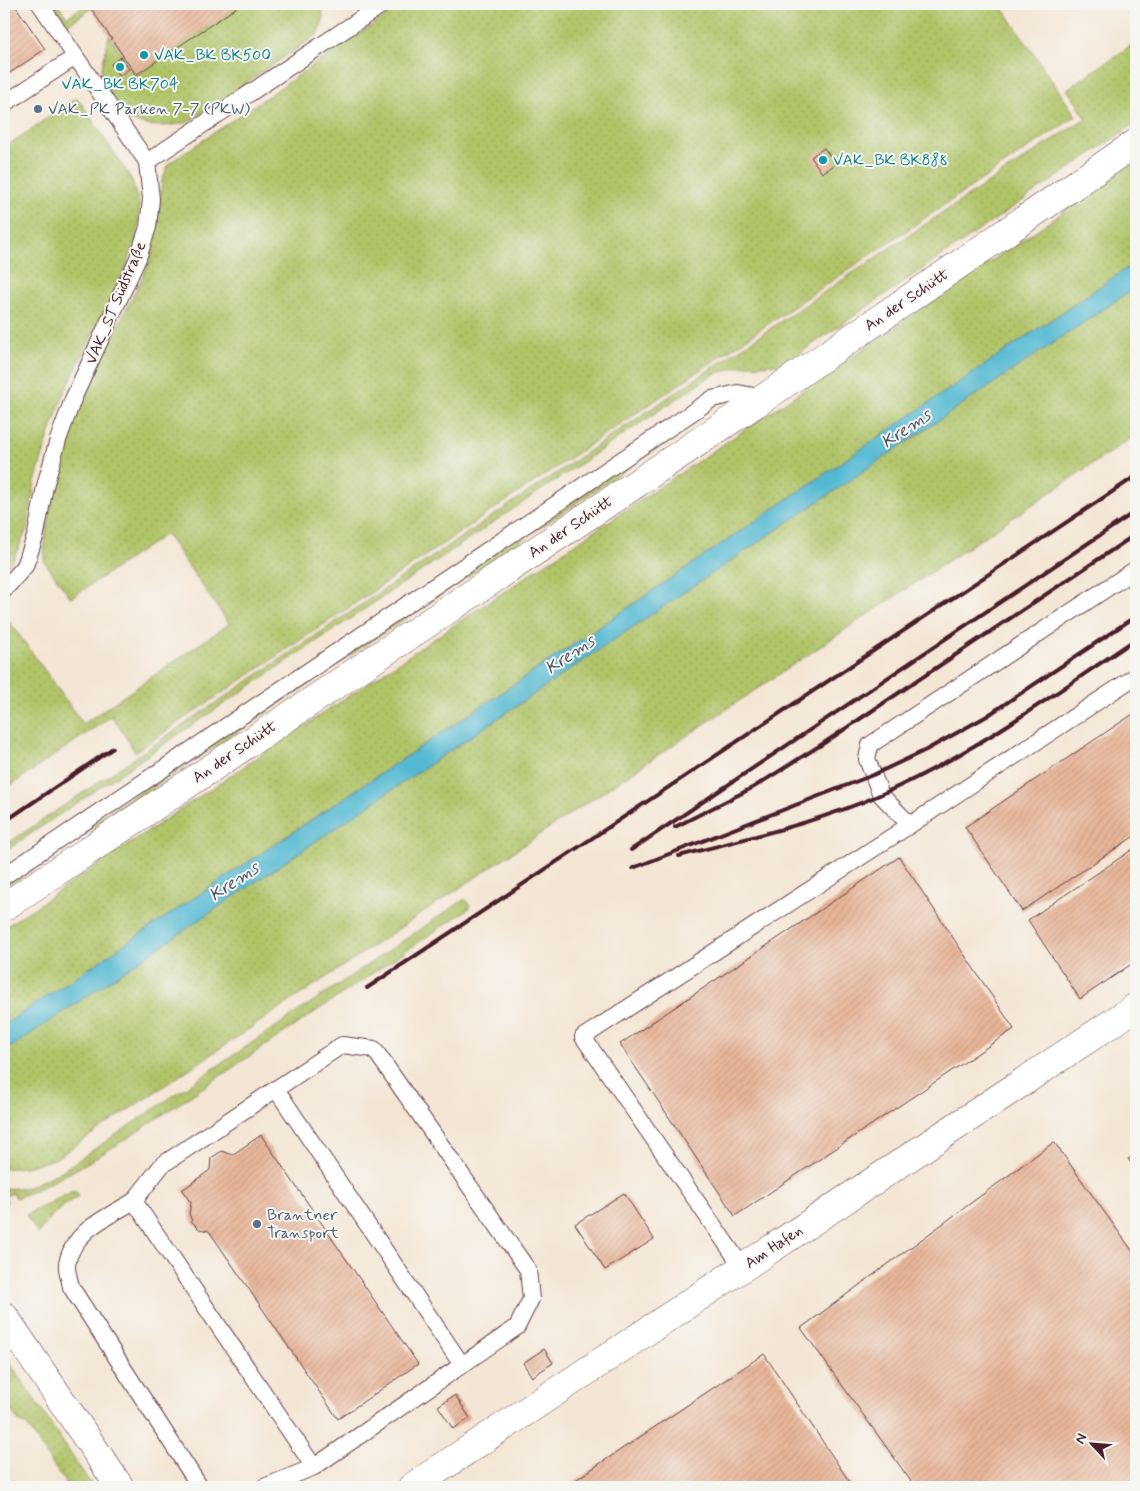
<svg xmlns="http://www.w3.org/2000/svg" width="1140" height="1491" viewBox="0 0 1140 1491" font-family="Mynerve,sans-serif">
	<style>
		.grass { fill: url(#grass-dots); stroke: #7d724a }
		.water { fill: #53b9d2; stroke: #4e6c7e }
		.building { fill: url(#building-hatch) }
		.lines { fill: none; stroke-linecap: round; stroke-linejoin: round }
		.lane-casing { stroke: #643d44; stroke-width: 18 }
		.street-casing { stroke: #643d44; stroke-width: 29 }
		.secondary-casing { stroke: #643d44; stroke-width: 29 }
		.lane { stroke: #fff; stroke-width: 16 }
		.street { stroke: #fff; stroke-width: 28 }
		.secondary { stroke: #fff; stroke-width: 28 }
		.rail { stroke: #4a1f2b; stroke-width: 4 }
		.culture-dot { fill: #0f9aa8; stroke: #f6f6f2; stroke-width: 2 }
		.service-dot { fill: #5c6f8a; stroke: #f6f6f2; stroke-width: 2 }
		.labels { text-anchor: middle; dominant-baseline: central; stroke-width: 4; stroke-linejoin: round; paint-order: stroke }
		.culture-label { font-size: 16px; fill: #0d838f; stroke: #f6f6f2; text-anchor: start }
		.service-label { font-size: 16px; fill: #4e5e75; stroke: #f6f6f2; text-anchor: start }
		.street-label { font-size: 16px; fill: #4a1f2b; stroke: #f6f6f2 }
		.water-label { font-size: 18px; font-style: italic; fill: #4d5565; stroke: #f6f6f2 }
	</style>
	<defs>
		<pattern id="grass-dots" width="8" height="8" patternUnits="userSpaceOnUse" patternTransform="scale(1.25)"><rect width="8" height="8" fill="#b0c468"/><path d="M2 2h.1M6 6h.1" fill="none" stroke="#99a85a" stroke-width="1.8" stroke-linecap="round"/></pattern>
		<pattern id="building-hatch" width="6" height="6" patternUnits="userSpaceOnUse" patternTransform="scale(1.25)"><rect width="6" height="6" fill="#e8b699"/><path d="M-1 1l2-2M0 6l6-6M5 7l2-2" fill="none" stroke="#c89c84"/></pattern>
	</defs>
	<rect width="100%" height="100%" fill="#f6f6f2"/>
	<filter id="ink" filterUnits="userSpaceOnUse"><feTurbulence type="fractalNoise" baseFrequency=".02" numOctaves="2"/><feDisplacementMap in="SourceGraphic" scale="10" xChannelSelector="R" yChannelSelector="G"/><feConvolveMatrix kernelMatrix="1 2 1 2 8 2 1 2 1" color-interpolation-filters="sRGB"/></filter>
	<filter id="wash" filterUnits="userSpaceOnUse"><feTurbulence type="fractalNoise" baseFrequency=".0096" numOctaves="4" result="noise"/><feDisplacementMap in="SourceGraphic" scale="20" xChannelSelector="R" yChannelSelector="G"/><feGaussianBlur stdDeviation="1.12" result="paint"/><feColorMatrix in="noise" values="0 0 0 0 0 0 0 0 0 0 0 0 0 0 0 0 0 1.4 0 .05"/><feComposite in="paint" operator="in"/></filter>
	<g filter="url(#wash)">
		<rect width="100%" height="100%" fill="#f4e6d4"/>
		<g class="grass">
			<polygon points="49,4 58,4 67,17 88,4 91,9 64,27"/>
			<path d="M241 4H318C326 16 324 22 317 35L188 122C167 127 140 130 123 114 116 107 106 86 100 77L109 35 136 75Z"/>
			<polygon points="403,4 1000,4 1076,116 135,752 112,716 4,790 4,627 10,622 83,724 229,624 166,534 71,598 44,561 45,537 54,489 80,403 149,263 156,231 162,181 168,164"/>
			<polygon points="1136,42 1136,123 794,357 780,364 741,366 712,375 4,852 4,846 885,251 1086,118 1067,89"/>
			<polygon points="77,97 132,180 139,205 138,233 127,265 64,393 49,435 35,482 27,529 13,560 4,570 4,148"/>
			<polygon points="1136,162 1136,262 573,645 4,1025 4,928 774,410"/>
			<polygon points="1136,287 1136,435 55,1159 26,1167 4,1169 4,1052"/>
			<polygon points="673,432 678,432 676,436 4,889 4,883"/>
			<path d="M465 899 471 907 131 1136C94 1159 56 1183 16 1198L13 1193 5 1196 7 1202 4 1203V1189L28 1187 62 1171Z"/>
			<path d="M75 1190 79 1196C61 1207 50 1216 38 1234L26 1215Z"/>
			<polygon points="4,1354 93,1487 68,1487 26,1424 18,1421 4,1400"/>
		</g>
		<polygon class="water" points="1136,262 1136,287 4,1052 4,1025 573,645"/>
		<g id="blocks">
			<g class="building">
				<polygon points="4,4 14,4 45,49 4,77"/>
				<polygon points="88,4 234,4 236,8 136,75"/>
				<polygon points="121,57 129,69 119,76 111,64"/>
				<polygon points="824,148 836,164 822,173 811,157"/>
				<polygon points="1136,712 1136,835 1022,911 965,827"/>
				<polygon points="1136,847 1136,961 1080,999 1028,920"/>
				<polygon points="899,857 1014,1029 735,1216 620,1044"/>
				<polygon points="261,1135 418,1364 338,1419 209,1231 199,1229 192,1222 189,1213 191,1203 182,1190 210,1170 211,1158 222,1151 232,1155"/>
				<polygon points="1054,1142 1136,1256 1136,1487 915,1487 801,1328"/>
				<polygon points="1136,1153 1136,1169 1128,1159"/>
				<polygon points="624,1193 654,1239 605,1270 575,1224"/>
				<polygon points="544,1349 553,1363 532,1377 523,1363"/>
				<polygon points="764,1354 853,1487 565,1487"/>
				<polygon points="455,1395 470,1418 453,1429 438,1406"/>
			</g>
		</g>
	</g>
	<g filter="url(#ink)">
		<use href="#blocks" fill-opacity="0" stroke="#643d44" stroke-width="1"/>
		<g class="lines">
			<defs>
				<g id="lane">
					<polyline points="40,4 147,162"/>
					<polyline points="4,104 75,57"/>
					<polyline points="1136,569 870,745 867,759 881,795 910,825 1136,676"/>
					<polyline points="4,590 25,566 36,534 45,486 58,440 73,399 138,258 148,227 151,199 147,162 383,4"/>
					<polyline points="4,876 712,399 738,393 764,398"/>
					<polyline points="276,1089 462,1365"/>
					<path d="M134 1201C108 1217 73 1230 67 1264 66 1271 70 1280 71 1287L200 1487"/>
					<polyline points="743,1268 583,1037 910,825"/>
					<polyline points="264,1487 314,1467 517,1327 531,1299 528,1270 374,1049 342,1045 162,1165 134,1201 314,1467"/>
				</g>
				<g id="street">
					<polyline points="4,1316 120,1487"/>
					<polyline points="412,1487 1136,1007"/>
				</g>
				<polyline id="secondary" points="4,907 764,398 1136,143"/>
			</defs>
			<use href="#lane" class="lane-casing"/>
			<use href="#street" class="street-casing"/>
			<use href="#secondary" class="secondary-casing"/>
			<use href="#lane" class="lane"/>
			<use href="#street" class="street"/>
			<use href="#secondary" class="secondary"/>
			<g class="rail">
				<polyline points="4,822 113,748"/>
				<polyline points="675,827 754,787 824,743 1136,534"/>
				<polyline points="631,850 1136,511"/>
				<path d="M679 856C747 838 817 823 882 794 973 754 1054 694 1136 639"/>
				<polyline points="633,868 873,775 926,750 987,716 1136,616"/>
				<polyline points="367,988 1136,476"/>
			</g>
		</g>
	</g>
	<g class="culture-dot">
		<circle cx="144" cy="55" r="5"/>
		<circle cx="120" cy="67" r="5"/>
		<circle cx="823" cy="160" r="5"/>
	</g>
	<g class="service-dot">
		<circle cx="38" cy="109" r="5"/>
		<circle cx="257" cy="1224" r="5"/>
	</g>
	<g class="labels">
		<g class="culture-label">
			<text x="154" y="55">VAK_BK BK500</text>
			<text x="120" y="84" text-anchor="middle">VAK_BK BK704</text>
			<text x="833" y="160">VAK_BK BK888</text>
		</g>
		<g class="service-label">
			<text x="48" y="109">VAK_PK Parken 7-7 (PKW)</text>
			<text x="267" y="1215">Brantner<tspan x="267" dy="18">Transport</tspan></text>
		</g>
		<g class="street-label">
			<text transform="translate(907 300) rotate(-34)">An der Schütt</text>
			<text transform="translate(116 303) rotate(-67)">VAK_ST Südstraße</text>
			<text transform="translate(571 527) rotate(-34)">An der Schütt</text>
			<text transform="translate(235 752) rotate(-34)">An der Schütt</text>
			<text transform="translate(774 1247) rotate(-34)">Am Hafen</text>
		</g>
		<g class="water-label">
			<text transform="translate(906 429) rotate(-34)">Krems</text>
			<text transform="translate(570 655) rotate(-34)">Krems</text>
			<text transform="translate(234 882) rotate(-34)">Krems</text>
		</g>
	</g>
	<rect width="1140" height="1491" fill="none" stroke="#f6f6f2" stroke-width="20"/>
	<g transform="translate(1092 1444) rotate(296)" stroke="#f6f6f2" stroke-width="4" paint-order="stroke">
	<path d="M0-4L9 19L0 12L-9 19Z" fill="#4a1f2b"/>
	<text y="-8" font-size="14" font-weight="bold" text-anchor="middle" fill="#4a1f2b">N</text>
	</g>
</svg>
